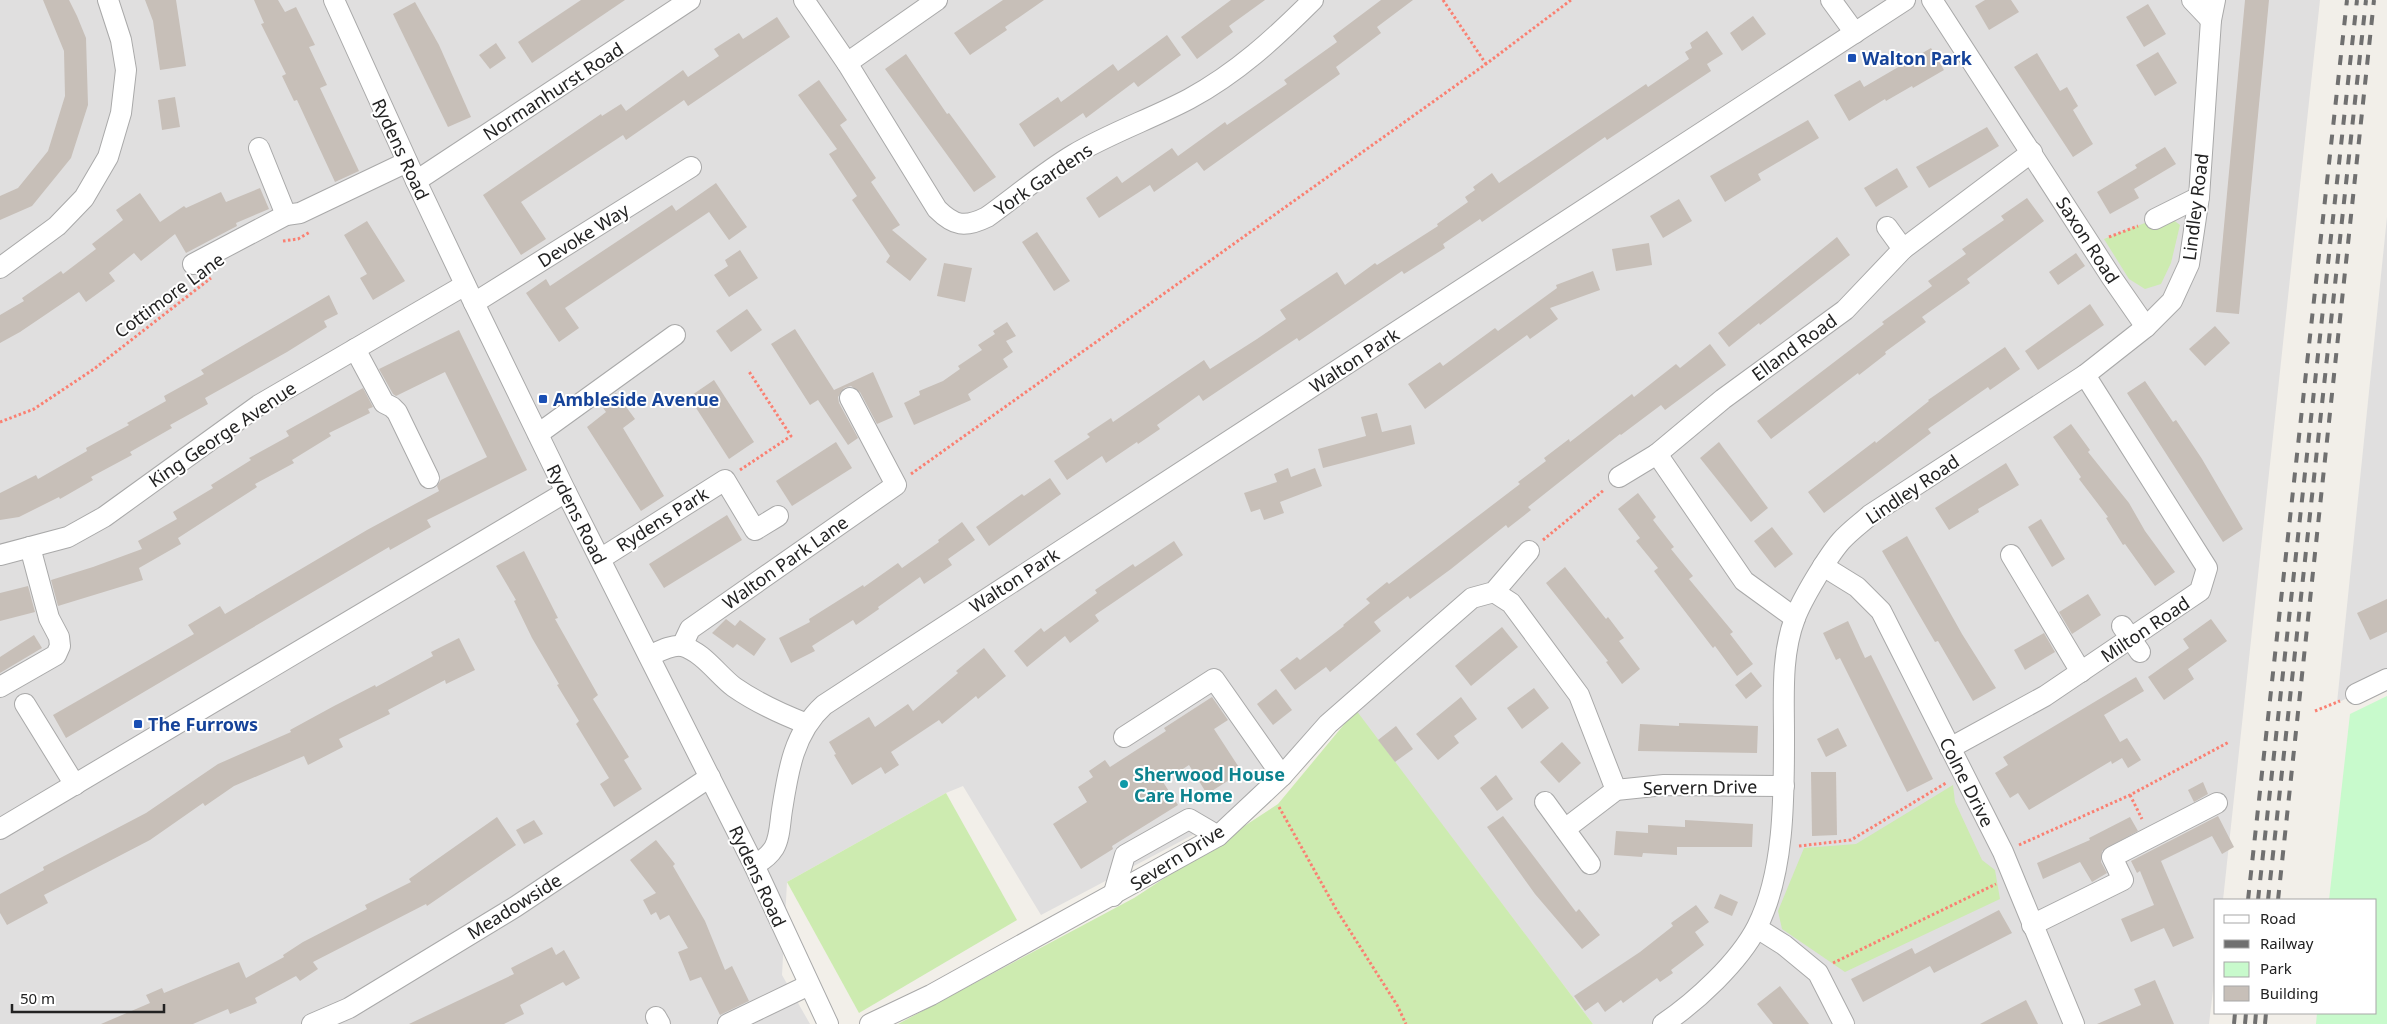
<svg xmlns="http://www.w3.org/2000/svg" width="2387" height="1024" viewBox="0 0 2387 1024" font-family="'Noto Sans',sans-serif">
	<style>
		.residential { fill: #e0dfdf }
		.grass { fill: #cdebb0 }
		.park { fill: #c8facc }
		.building { fill: #c7bfb8 }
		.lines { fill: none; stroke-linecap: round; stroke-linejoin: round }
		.minor-casing { stroke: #a9a9a9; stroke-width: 22 }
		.path { stroke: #fa8072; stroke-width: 3; stroke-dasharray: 2.5 2.5; stroke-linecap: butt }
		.minor { stroke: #fff; stroke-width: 20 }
		.rail { stroke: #707070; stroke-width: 4; stroke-dasharray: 10 10; stroke-linecap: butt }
		.transit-dot { fill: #1a4fb4; stroke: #fff; stroke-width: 2 }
		.culture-dot { fill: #0f9aa8; stroke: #fff; stroke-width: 2 }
		.labels { text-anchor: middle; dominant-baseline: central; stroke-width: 4; stroke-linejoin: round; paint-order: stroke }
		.transit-label { font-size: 18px; font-weight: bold; fill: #164399; stroke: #fff; text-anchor: start }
		.street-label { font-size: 18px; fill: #222; stroke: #fff }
		.culture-label { font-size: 18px; font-weight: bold; fill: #0d838f; stroke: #fff; text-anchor: start }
	</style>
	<rect width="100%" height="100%" fill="#f2efe9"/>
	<g class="residential">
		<polygon points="0,0 2320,0 2223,900 2216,900 2216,965 2209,1024 1593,1024 1355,710 1221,820 1041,915 963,786 946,793 787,882 782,975 810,1024 0,1024"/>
		<polygon points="2387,217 2387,679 2337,703"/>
	</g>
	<g class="grass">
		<polygon points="2155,219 2172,219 2180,225 2171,263 2161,284 2145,289 2129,279 2104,239"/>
		<polygon points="1356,710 1593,1024 898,1024 1134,898 1278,804"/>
		<polygon points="1953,785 1955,802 1982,860 1995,870 2000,899 1845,972 1782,929 1778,911 1804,848 1856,844"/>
		<polygon points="946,793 1017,920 859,1013 787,882"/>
	</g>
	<polygon class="park" points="2387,696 2387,1024 2316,1024 2317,1013 2376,1013 2376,900 2329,900 2350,714"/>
	<g class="building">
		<polygon points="43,0 69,0 77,16 86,38 88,105 71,158 32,206 0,220 0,196 18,188 48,151 65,96 64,51"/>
		<polygon points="145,0 176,0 186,66 160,70 153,21"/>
		<polygon points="254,0 278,0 285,12 296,7 315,45 309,47 327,85 320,88 359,171 335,182 297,100 294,101 282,76 286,74 261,24 264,23"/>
		<polygon points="581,0 625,0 532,63 518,42"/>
		<polygon points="1003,0 1044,0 1005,27 1007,30 970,55 954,33"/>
		<polygon points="1231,0 1265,0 1229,26 1233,32 1197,59 1181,37"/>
		<polygon points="1381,0 1413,0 1377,27 1381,33 1336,67 1340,74 1204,171 1197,162 1154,192 1150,185 1099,218 1086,198 1117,176 1122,183 1172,148 1178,156 1225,122 1227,125 1287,84 1284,80 1337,42 1333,36"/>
		<polygon points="1985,0 2011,0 2019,12 1989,30 1975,6"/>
		<polygon points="2245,0 2269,0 2239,314 2216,312"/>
		<polygon points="415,2 439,45 471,117 448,127 393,14"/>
		<polygon points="2148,4 2166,34 2144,47 2126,17"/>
		<polygon points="1753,16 1766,34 1742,51 1730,33"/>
		<polygon points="777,17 790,37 688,106 684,100 626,140 623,135 521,202 546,239 521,255 483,195 601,114 602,116 621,104 626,111 683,70 688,77 719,56 714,49 739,33 743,39"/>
		<polygon points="1707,31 1723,54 1707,64 1711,71 1607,140 1605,137 1482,222 1480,219 1443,244 1445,248 1404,274 1402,271 1299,341 1297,338 1203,401 1199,395 1157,425 1160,429 1138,444 1137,442 1106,463 1102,456 1067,480 1054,461 1090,437 1087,434 1111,418 1113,422 1204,360 1210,369 1257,339 1286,319 1280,310 1337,272 1345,285 1375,263 1377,265 1438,226 1437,224 1468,202 1465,197 1475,190 1473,187 1492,173 1499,183 1646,84 1648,87 1689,59 1685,52 1692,48 1690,43"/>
		<polygon points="1167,35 1181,55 1138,87 1134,82 1086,118 1083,113 1034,147 1019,124 1058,97 1061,102 1113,64 1118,71"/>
		<polygon points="496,43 506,58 490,69 479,55"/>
		<polygon points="1931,48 1944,70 1913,88 1912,86 1886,101 1885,99 1849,121 1834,95 1860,80 1864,87"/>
		<polygon points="2158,52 2177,83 2155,96 2136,65"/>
		<polygon points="2037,53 2060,91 2067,87 2078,106 2073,110 2093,144 2073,157 2014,67"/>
		<polygon points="906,54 947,114 949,113 996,177 974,192 885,69"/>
		<polygon points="819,80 847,120 840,125 876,178 871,182 900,225 892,230 927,259 910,281 886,262 890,256 852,200 857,196 829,154 837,149 798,95"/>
		<polygon points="175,97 180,127 162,130 158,100"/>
		<polygon points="1808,120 1819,138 1758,174 1761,180 1725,202 1710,176"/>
		<polygon points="1987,127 1999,146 1929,188 1916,167"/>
		<polygon points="2165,147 2176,164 2134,189 2139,198 2110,214 2097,192 2137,168 2135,165"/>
		<polygon points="1897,168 1908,187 1876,207 1864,188"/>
		<polygon points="716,183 747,227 729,240 709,212 565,308 579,328 559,342 526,293 546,279 550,286 672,205 676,211"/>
		<polygon points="260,188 269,209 236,223 237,226 186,253 175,234 141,261 134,253 109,273 115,281 86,302 79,292 20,332 0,343 0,315 24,301 22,298 61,271 63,274 96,249 92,244 123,220 116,210 140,193 160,222 184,206 186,208 221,192 226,202"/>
		<polygon points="2027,198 2044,221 1967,279 1970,283 1922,317 1926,322 1885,352 1886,354 1859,375 1858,373 1771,439 1757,421 1884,324 1882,322 1932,286 1928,281 1966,254 1962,249 2004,220 2001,216"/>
		<polygon points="1679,199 1692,221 1663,238 1650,216"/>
		<polygon points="367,221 405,281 373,300 360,278 367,274 344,235"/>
		<polygon points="1037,232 1070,281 1054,291 1022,242"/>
		<polygon points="1837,237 1850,255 1760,325 1759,323 1729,347 1718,333"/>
		<polygon points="1649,243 1652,265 1616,271 1612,249"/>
		<polygon points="740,250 758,278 729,297 714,275 728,266 725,260"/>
		<polygon points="2076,253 2085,266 2058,285 2049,272"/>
		<polygon points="944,263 972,268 965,302 937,296"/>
		<polygon points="1593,271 1600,290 1550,308 1558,319 1530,339 1527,335 1425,409 1408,384 1440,362 1443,366 1495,328 1498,331 1557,288 1556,285"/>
		<polygon points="329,295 338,314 324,321 327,327 287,352 205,398 208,404 170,425 172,428 130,452 132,455 91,477 93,480 60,499 59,497 19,517 0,520 0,493 36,475 38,479 87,451 86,448 129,425 127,423 166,401 164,396 204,374 201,370"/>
		<polygon points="2090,304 2104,325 2038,370 2025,351"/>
		<polygon points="747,309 762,330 731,352 716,331"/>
		<polygon points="1007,322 1016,336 1006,341 1013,352 1003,359 1008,367 968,394 971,400 914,425 904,403 920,395 919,391 943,381 960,369 958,366 982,350 978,345 995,334 993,331"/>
		<polygon points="2215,326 2230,343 2205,366 2189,349"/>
		<polygon points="795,329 834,390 873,372 893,417 877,424 860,392 851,386 844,388 838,397 839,403 858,438 848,445 818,400 810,405 771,344"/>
		<polygon points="459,330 527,470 427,520 431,527 390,550 389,547 66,738 53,715 194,634 188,625 220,606 225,614 367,530 439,491 437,486 441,480 487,457 445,372 396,396 393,394 379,369"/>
		<polygon points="1710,344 1726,365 1665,410 1661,405 1621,435 1620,434 1528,507 1531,510 1508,528 1506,525 1451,569 1410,599 1408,596 1374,622 1381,631 1351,655 1330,672 1326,667 1295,690 1280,670 1297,657 1300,660 1344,626 1343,625 1370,603 1366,599 1387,582 1389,584 1520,484 1518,482 1546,461 1544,458 1569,439 1570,442 1632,394 1634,397 1676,364 1680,368"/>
		<polygon points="2005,347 2020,369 1990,390 1988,387 1928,429 1931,433 1824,513 1808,492 1875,441 1876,443 1929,401 1928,400"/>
		<polygon points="714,380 754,442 729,459 689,397"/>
		<polygon points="2145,381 2173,422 2176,420 2202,459 2243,529 2223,542 2127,393"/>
		<polygon points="363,388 373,407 368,409 370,413 329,433 331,436 292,460 294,463 255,484 257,487 178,538 181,544 139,568 143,580 58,606 51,580 93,567 142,549 138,541 177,519 173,512 213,488 211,485 251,460 249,458 289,436 286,431"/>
		<polygon points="616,393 635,419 623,428 664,496 641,511 587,427 606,412 601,405"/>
		<polygon points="1377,413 1382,432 1411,425 1415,444 1323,468 1318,449 1366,436 1361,417"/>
		<polygon points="2071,424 2090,450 2088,452 2129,503 2145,531 2175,572 2155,586 2125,544 2123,545 2106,518 2108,517 2079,479 2081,477 2053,437"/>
		<polygon points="836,442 852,468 792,506 776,481"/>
		<polygon points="1719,442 1768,508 1751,522 1700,458"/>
		<polygon points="2006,463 2019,485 1978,509 1979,512 1949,530 1935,508"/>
		<polygon points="1288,468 1291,477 1315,468 1322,486 1280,502 1284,513 1264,520 1260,509 1251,512 1244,493 1277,482 1274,474"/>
		<polygon points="1050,478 1061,494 989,546 976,527 1022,494 1024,496"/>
		<polygon points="1638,493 1656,517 1653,520 1674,547 1671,549 1693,576 1689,579 1733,632 1730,634 1753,664 1737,676 1715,646 1713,648 1654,571 1658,568 1636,541 1640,538 1618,509"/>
		<polygon points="727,515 742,540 664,588 649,564"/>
		<polygon points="2041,519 2065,559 2052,567 2028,527"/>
		<polygon points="962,522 975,540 948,559 952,565 924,584 920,577 878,607 879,609 856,625 853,620 812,646 815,651 791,663 779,638 810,622 809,619 863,585 864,587 898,563 902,568 939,542 938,540"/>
		<polygon points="1772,527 1793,554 1775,568 1754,541"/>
		<polygon points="1907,536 1962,634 1996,688 1973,701 1938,641 1935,642 1882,551"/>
		<polygon points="1174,541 1183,555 1095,615 1099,621 1070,643 1065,636 1027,667 1014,651 1041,628 1044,632 1097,593 1095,590 1133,564 1135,567"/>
		<polygon points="524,551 558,618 555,619 598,695 593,699 629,757 624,760 642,789 614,807 600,784 609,778 576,724 579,721 557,685 559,684 532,638 514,601 516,600 496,566"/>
		<polygon points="1565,567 1606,619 1608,617 1624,638 1619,641 1640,669 1622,684 1606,662 1608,661 1546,583"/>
		<polygon points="28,586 35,612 0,621 0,593"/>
		<polygon points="2088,594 2101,615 2072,634 2059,612"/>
		<polygon points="2387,599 2387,632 2370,640 2357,613"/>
		<polygon points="726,619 735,626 740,620 766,639 754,656 737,644 733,648 712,633"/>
		<polygon points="2211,619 2227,641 2188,669 2194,679 2164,700 2148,677 2189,648 2183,639"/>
		<polygon points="1848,621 1865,658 1871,655 1933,779 1907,792 1840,658 1836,660 1823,633"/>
		<polygon points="1502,627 1518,647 1471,686 1455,666"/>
		<polygon points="2044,633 2055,652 2025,670 2014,650"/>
		<polygon points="34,635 42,648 0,673 0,657"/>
		<polygon points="459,638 475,670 446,684 445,680 388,710 390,714 339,739 343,747 308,765 304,756 234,786 205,806 203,803 150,840 44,895 48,903 7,925 0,913 0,894 44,870 43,867 146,813 218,764 291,732 290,730 334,706 375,685 376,687 433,656 431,652"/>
		<polygon points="984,648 1006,676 978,699 976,696 942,724 939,720 891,752 899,765 885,774 881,767 852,785 834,755 836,754 829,742 869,717 875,727 908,704 913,711 958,673 956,671"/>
		<polygon points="1751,672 1762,686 1746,699 1735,685"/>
		<polygon points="2136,677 2144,691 2104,715 2120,742 2127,738 2141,760 2128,768 2122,758 2112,764 2111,761 2029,810 2018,793 2010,798 1995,773 2008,765 2003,757"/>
		<polygon points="1534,688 1549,708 1522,729 1507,708"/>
		<polygon points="1276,689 1292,710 1273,725 1257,704"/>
		<polygon points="1212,697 1228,720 1214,729 1242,772 1207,794 1189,765 1163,782 1178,805 1112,846 1113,849 1081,869 1053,824 1087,802 1078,787 1093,777 1089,771 1105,760 1110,767 1166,731 1164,728"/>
		<polygon points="1461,697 1477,719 1454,736 1459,743 1438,760 1416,734"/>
		<polygon points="1679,723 1758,726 1757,753 1638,751 1640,724 1679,726"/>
		<polygon points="1396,726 1413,749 1395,762 1378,740"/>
		<polygon points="1838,728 1847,746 1826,757 1817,739"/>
		<polygon points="1562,742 1581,763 1559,783 1540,762"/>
		<polygon points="1811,772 1836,772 1837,835 1812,836"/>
		<polygon points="1496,775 1513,799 1497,811 1480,788"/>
		<polygon points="2203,782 2208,794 2194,802 2188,790"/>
		<polygon points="1503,816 1576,912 1579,909 1600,935 1582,949 1535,894 1487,827"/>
		<polygon points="2218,816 2234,847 2222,854 2212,836 2161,861 2194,938 2173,947 2164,928 2131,942 2121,919 2154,905 2140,871 2137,873 2131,861"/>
		<polygon points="497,817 516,845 427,906 426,904 313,962 318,969 300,981 296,976 255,998 257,1003 230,1014 228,1009 193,1024 101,1024 150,1003 146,995 162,988 164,993 239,962 246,978 284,957 283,955 303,942 367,909 365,905 411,882 409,879"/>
		<polygon points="2130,817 2138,831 2102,851 2101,862 2107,873 2092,882 2080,862 2043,879 2037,863 2090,840 2089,838"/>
		<polygon points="534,820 543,834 524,844 516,830"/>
		<polygon points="1685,820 1753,824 1752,847 1677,847 1677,855 1643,853 1642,857 1614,855 1616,831 1648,833 1648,825 1685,827"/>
		<polygon points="656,840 675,864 673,866 705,921 725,970 732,966 749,1001 720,1015 701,977 690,981 678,952 688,948 669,915 660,920 656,912 651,915 643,900 656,893 630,860"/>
		<polygon points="1720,894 1738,902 1732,916 1714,908"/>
		<polygon points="1696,905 1709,922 1695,932 1704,945 1671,970 1673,973 1660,982 1657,978 1623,1003 1621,1000 1605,1012 1598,1002 1585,1011 1574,996 1640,952 1673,926 1671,923"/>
		<polygon points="1999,910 2012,933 1934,973 1930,966 1863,1002 1851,979 1912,948 1915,954"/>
		<polygon points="552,947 556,955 564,950 580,978 566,986 563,982 520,1005 524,1014 504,1024 409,1024 514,974 511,968"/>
		<polygon points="2155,980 2174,1024 2097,1024 2141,1005 2134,989"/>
		<polygon points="1780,986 1809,1024 1773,1024 1757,1004"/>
		<polygon points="2026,1000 2038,1024 1980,1024"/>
	</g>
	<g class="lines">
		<defs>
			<g id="minor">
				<polyline points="334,0 416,181 474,303 566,492 754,865 828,1024"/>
				<path d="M804 0 847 63 937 209C954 226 965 228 987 217 1015 197 1043 173 1073 155 1110 133 1151 119 1189 99 1237 73 1275 38 1313 0"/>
				<polyline points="1831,0 1855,33"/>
				<polyline points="1932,0 2112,278 2146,327"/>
				<polyline points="2192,0 2211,20"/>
				<polyline points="847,63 937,0"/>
				<polyline points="259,148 286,215"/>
				<polyline points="416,181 690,0"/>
				<polyline points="2155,219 2199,197"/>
				<polyline points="1903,249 2032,152"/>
				<polyline points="193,264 286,215 300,213 407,162"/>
				<polyline points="0,268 57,226 84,198 108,157 121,113 126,70 121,40 108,0"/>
				<polyline points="474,303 691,167"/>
				<polyline points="355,349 384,403 392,407 397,412 429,478"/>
				<polyline points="538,434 675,335"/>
				<polyline points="1657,454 1723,399 1845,310 1903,249 1887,227"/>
				<polyline points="1619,477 1657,454 1744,581 1795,618"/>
				<polyline points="0,555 68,537 104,517 259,405 465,285"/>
				<polyline points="2011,555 2081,672"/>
				<polyline points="600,559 725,480 755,530 778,516"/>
				<polyline points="1823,566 1857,587 1881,611 2003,852 2074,1024"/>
				<polyline points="1494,592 1511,603 1579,695 1616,790"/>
				<polyline points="2122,626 2140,652"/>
				<polyline points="682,646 690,629 896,485 850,398"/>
				<path d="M649 656C658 652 672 644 682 646 703 652 718 675 734 687 757 703 781 714 807 724"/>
				<polyline points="0,687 56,655 60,646 59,637 49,618 30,547"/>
				<polyline points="2356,694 2387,679"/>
				<polyline points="25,704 75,785"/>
				<polyline points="1124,737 1214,679 1282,776"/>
				<polyline points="1950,748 2045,696 2200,591 2207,568 2085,375"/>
				<polyline points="1545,802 1590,864"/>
				<polyline points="0,829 566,492"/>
				<polyline points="1565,829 1616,790 1664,785 1784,786"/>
				<path d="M754 865C762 861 769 856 774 848 780 838 780 822 782 810 788 771 794 732 824 705L1905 0"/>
				<polyline points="1113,896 1125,855 1189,819 1218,836"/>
				<polyline points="2032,925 2123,880 2112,857 2217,803"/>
				<polyline points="1757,928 1784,945 1818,973 1844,1024"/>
				<polyline points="656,1017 660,1024"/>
				<polyline points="312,1024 349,1008 515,907 710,777"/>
				<polyline points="728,1024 809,985"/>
				<polyline points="870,1024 931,995 1218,836 1282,776 1328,724 1472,598 1494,592 1529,551"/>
				<path d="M1663 1024C1696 1002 1739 962 1757 927 1785 872 1784 795 1784 734 1784 695 1781 655 1795 618 1802 599 1828 556 1841 541 1850 531 1860 524 1870 515L2085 375 2146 327 2172 301 2189 264 2199 197 2211 20 2215 0"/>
			</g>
		</defs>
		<use href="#minor" class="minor-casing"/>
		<g class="path">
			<polyline points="1443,0 1486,64"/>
			<polyline points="2109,237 2138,226"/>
			<polyline points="283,241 298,239 310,232"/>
			<polyline points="0,422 34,409 94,369 211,278"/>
			<polyline points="740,470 791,436 748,370"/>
			<polyline points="911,474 1486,64 1571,0"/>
			<polyline points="1543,540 1604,490"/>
			<polyline points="2315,711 2340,701"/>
			<polyline points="2130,795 2142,819"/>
			<polyline points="1279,807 1336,909 1397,1005 1406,1024"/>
			<polyline points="2019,845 2130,795 2229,742"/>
			<polyline points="1799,846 1851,840 1946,783"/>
			<polyline points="1833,963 1996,884"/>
		</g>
		<use href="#minor" class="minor"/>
		<g class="rail">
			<polyline points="2248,900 2347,0"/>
			<polyline points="2258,900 2357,0"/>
			<polyline points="2268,900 2366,0"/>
			<polyline points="2278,900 2374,0"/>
			<polyline points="2234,1024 2235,1013"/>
			<polyline points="2245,1024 2246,1013"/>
			<polyline points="2255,1024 2256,1013"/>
			<polyline points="2265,1024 2266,1013"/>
		</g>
	</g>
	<g class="transit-dot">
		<rect x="1847" y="53" width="10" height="10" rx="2.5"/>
		<rect x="538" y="394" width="10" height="10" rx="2.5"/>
		<rect x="133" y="719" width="10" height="10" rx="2.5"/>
	</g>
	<circle class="culture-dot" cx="1124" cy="784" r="5"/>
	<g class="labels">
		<g class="transit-label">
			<text x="1862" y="58">Walton Park</text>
			<text x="553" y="399">Ambleside Avenue</text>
			<text x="148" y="724">The Furrows</text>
		</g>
		<g class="street-label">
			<text transform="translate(553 91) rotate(-33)">Normanhurst Road</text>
			<text transform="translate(401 149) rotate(65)">Rydens Road</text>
			<text transform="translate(1043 179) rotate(-34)">York Gardens</text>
			<text transform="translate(2195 207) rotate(-83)">Lindley Road</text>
			<text transform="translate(583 235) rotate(-32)">Devoke Way</text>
			<text transform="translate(2088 240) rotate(57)">Saxon Road</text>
			<text transform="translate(169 295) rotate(-36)">Cottimore Lane</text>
			<text transform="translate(1794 347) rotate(-36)">Elland Road</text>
			<text transform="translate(1354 360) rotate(-33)">Walton Park</text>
			<text transform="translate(222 434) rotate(-34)">King George Avenue</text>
			<text transform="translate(1912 489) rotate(-34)">Lindley Road</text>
			<text transform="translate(577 514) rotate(63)">Rydens Road</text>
			<text transform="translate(662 519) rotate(-32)">Rydens Park</text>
			<text transform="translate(785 562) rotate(-35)">Walton Park Lane</text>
			<text transform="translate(1014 580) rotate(-33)">Walton Park</text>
			<text transform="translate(2145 629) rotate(-34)">Milton Road</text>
			<text transform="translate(1967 782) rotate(63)">Colne Drive</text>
			<text transform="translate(1700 787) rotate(-1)">Servern Drive</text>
			<text transform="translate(1177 857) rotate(-32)">Severn Drive</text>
			<text transform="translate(758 876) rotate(65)">Rydens Road</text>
			<text transform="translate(514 906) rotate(-32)">Meadowside</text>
		</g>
		<g class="culture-label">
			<text x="1134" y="774">Sherwood House<tspan x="1134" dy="21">Care Home</tspan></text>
		</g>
	</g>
	<rect x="2214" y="899" width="162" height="115" fill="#ffffff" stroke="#a7a7a7"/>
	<rect x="2224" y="915" width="25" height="8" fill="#ffffff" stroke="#a7a7a7"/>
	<text x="2260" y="924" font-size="15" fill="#222222">Road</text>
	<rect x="2224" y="940" width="25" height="8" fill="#707070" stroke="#a7a7a7"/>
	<text x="2260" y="949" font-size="15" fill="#222222">Railway</text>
	<rect x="2224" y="962" width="25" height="15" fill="#c8facc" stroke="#a7a7a7"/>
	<text x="2260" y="974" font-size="15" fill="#222222">Park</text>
	<rect x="2224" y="986" width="25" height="15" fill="#c7bfb8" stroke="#a7a7a7"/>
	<text x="2260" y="999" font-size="15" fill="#222222">Building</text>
	<path d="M12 1004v8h152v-8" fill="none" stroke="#222222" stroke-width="2.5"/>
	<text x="20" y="1004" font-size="15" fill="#222222" stroke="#ffffff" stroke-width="4" paint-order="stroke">50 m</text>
</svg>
